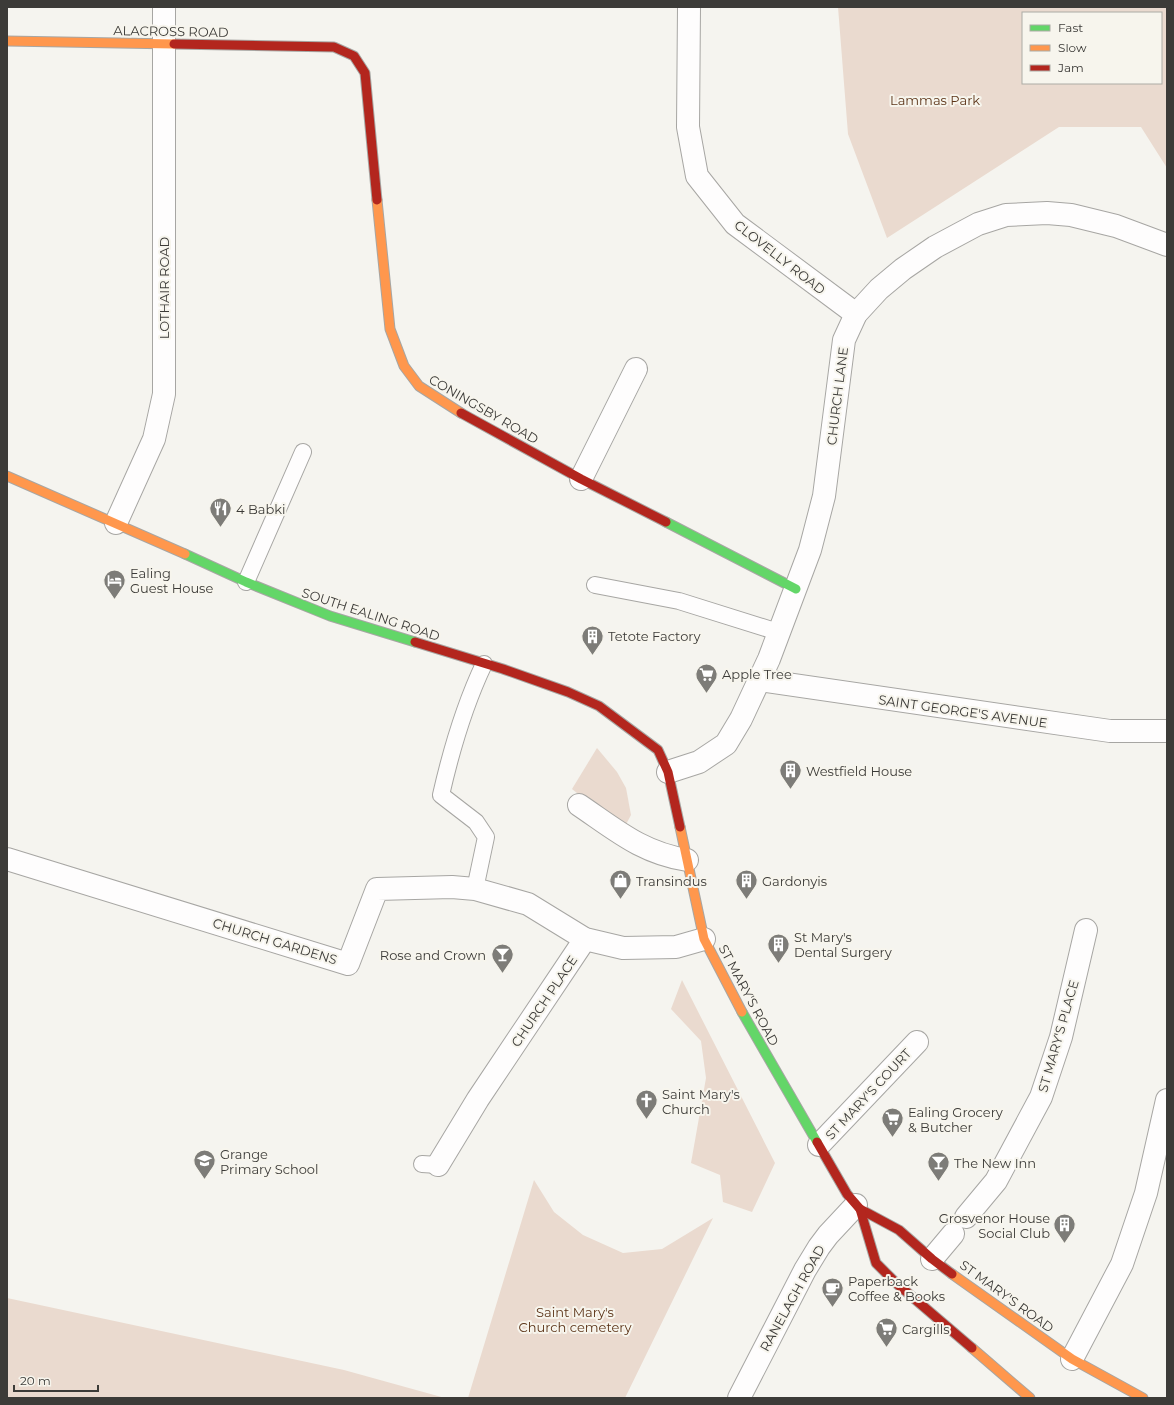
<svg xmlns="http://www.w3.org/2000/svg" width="1174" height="1405" viewBox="0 0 1174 1405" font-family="Montserrat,sans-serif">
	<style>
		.green { fill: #eadacf; fill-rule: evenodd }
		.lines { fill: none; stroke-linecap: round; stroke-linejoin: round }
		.lane-casing { stroke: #a7a6a3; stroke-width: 18 }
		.street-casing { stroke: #a7a6a3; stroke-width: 24 }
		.fast-casing { stroke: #a7a6a3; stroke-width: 11 }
		.slow-casing { stroke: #a7a6a3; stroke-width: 11 }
		.jam-casing { stroke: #a7a6a3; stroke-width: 11 }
		.lane { stroke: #fefdfd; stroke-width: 16 }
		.street { stroke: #fefdfd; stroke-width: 22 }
		.fast { stroke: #63d668; stroke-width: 9 }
		.slow { stroke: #ff974d; stroke-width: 9 }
		.jam { stroke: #b3261e; stroke-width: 9 }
		.labels { text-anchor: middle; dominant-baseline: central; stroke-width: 4; stroke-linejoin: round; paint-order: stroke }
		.street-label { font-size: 13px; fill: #3c3b38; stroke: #f7f5ed }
		.park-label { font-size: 13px; fill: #5c3418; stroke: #f7f5ed }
		.poi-label { font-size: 13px; fill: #3c3b38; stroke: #f7f5ed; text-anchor: start }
	</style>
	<rect width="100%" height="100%" fill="#f5f4ef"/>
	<g class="green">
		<path d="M838 7H1167V168L1141 127H1059L887 238 848 134ZM1023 13H1161V83H1023Z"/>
		<polygon points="597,748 617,772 626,788 631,815 623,830 572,789"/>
		<polygon points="682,980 775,1163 752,1212 723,1202 720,1175 691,1163 706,1078 701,1041 671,1009"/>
		<polygon points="534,1180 554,1212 583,1235 623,1253 662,1249 713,1218 625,1398 468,1398"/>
		<polygon points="7,1298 344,1370 445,1398 7,1398"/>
	</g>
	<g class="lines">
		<defs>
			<g id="lane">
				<polyline points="246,582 303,452"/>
				<polyline points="595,585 679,601 778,632"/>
				<path d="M475 889 486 837 476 822 441 795C451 751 465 704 484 664"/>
				<polyline points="422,1164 438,1165"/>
			</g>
			<g id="street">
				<polyline points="689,7 688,127 697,176 735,224 856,314"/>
				<polyline points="581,479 636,369"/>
				<polyline points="116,523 154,439 164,394 164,7"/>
				<polyline points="760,680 1110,731 1167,731"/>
				<polyline points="668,772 699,762 726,744 741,719 769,659 810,550 824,496 844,340 856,314 879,289 903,269 935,247 978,224 1006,215 1047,213 1071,215 1116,226 1167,245"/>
				<path d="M579 805C616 830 642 853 687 860"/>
				<polyline points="7,859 348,964 377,889 452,887 475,889 528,904 585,939 623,948 676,947 704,939"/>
				<polyline points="819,1145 917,1042"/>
				<polyline points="438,1165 478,1099 585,939"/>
				<polyline points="966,1217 996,1181 1041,1097 1061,1037 1086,930"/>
				<polyline points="932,1259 953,1234"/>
				<polyline points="1072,1359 1122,1264 1146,1193 1167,1100"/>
				<polyline points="739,1398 805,1270 819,1247 828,1235 856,1205"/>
			</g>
			<g id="fast">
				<polyline points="666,522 796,589"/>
				<polyline points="185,554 246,582 330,616 415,642"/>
				<polyline points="742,1012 817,1142"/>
			</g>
			<g id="slow">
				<polyline points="7,41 174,44"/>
				<polyline points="377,200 390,329 404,366 419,386 461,413"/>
				<polyline points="7,476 185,554"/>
				<polyline points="680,827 704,939 742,1012"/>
				<polyline points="952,1274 1072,1359 1143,1398"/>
				<polyline points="972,1348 1030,1398"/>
			</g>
			<g id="jam">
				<polyline points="174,44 334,47 354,56 365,73 377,200"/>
				<polyline points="461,413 581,479 666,522"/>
				<polyline points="415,642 503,669 568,692 599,706 658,750 668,772 680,827"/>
				<polyline points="817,1142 847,1194 860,1209 899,1230 932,1259 952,1274"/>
				<polyline points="860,1209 876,1263 896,1283 972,1348"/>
			</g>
		</defs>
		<use href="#lane" class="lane-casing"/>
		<use href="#street" class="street-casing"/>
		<use href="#fast" class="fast-casing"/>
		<use href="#slow" class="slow-casing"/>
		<use href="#jam" class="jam-casing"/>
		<use href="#lane" class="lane"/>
		<use href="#street" class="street"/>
		<use href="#fast" class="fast"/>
		<use href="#slow" class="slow"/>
		<use href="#jam" class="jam"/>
	</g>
	<defs>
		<symbol id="restaurant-pin" viewBox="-11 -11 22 30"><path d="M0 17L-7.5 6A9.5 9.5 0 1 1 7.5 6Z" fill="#7d7c78" stroke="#f7f5ed"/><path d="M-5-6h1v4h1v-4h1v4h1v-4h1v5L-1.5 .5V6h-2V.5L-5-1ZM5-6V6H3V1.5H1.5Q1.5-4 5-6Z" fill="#fff"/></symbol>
		<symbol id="hotel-pin" viewBox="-11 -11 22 30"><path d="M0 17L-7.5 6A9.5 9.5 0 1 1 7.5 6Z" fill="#7d7c78" stroke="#f7f5ed"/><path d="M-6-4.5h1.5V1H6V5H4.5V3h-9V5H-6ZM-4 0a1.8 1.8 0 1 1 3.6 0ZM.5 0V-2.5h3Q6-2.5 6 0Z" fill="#fff"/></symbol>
		<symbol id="building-pin" viewBox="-11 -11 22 30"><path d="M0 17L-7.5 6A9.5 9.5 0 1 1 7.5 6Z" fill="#7d7c78" stroke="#f7f5ed"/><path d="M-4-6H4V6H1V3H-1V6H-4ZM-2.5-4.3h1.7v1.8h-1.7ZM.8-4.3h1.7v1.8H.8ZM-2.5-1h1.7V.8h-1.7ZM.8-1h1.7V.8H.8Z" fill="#fff"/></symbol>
		<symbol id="supermarket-pin" viewBox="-11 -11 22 30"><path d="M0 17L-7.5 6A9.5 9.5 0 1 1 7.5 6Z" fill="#7d7c78" stroke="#f7f5ed"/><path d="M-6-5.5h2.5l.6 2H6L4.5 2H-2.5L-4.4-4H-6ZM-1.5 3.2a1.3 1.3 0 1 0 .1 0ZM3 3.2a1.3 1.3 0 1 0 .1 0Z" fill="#fff"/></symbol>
		<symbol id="shop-pin" viewBox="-11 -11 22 30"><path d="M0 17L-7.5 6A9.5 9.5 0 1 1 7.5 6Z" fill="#7d7c78" stroke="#f7f5ed"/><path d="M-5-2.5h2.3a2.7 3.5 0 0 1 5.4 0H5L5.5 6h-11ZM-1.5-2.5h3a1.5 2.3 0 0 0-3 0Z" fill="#fff"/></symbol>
		<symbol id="bar-pin" viewBox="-11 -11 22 30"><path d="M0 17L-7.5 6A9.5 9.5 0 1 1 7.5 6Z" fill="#7d7c78" stroke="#f7f5ed"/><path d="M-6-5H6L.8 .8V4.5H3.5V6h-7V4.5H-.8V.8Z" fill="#fff"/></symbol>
		<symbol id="church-pin" viewBox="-11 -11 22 30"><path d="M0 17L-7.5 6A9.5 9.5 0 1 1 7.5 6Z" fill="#7d7c78" stroke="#f7f5ed"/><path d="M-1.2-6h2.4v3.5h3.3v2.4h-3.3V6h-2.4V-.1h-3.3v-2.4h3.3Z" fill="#fff"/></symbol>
		<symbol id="school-pin" viewBox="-11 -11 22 30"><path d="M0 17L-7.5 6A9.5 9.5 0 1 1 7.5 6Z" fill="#7d7c78" stroke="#f7f5ed"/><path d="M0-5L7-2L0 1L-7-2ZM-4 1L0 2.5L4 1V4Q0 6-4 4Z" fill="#fff"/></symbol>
		<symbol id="cafe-pin" viewBox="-11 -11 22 30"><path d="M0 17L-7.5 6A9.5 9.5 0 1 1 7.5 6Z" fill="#7d7c78" stroke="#f7f5ed"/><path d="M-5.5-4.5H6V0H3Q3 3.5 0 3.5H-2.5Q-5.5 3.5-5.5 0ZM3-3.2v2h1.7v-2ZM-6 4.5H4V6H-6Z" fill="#fff"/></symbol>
	</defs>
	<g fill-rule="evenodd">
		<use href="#restaurant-pin" x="208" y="496" width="25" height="34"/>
		<use href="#hotel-pin" x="102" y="568" width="25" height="34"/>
		<use href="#building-pin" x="580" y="624" width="25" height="34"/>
		<use href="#supermarket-pin" x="694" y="662" width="25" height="34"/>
		<use href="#building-pin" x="778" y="758" width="25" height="34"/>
		<use href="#shop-pin" x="608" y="868" width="25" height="34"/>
		<use href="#building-pin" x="734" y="868" width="25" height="34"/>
		<use href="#building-pin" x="766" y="932" width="25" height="34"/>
		<use href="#bar-pin" x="490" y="942" width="25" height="34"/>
		<use href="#church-pin" x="634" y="1088" width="25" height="34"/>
		<use href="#supermarket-pin" x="880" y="1106" width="25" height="34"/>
		<use href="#school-pin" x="192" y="1148" width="25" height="34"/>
		<use href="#bar-pin" x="926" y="1150" width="25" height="34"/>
		<use href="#building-pin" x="1052" y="1212" width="25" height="34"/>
		<use href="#cafe-pin" x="820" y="1276" width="25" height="34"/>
		<use href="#supermarket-pin" x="874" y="1316" width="25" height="34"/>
	</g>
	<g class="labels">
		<g class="street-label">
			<text transform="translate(171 31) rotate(1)">ALACROSS ROAD</text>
			<text transform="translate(780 257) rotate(38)">CLOVELLY ROAD</text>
			<text transform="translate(164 288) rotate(-90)">LOTHAIR ROAD</text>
			<text transform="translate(837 396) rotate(-83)">CHURCH LANE</text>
			<text transform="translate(484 409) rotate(30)">CONINGSBY ROAD</text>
			<text transform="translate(371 614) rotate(18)">SOUTH EALING ROAD</text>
			<text transform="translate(963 711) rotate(8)">SAINT GEORGE'S AVENUE</text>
			<text transform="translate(275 941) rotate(17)">CHURCH GARDENS</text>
			<text transform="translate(749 995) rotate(62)">ST MARY'S ROAD</text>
			<text transform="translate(544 1001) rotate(-56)">CHURCH PLACE</text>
			<text transform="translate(1058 1036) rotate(-74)">ST MARY'S PLACE</text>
			<text transform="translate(868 1094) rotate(-47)">ST MARY'S COURT</text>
			<text transform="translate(1007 1296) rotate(36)">ST MARY'S ROAD</text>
			<text transform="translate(792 1298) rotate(-61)">RANELAGH ROAD</text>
		</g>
		<g class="park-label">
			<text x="935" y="100">Lammas Park</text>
			<text x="575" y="1312">Saint Mary's<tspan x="575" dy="15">Church cemetery</tspan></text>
		</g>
		<g class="poi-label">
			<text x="236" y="509">4 Babki</text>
			<text x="130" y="573">Ealing<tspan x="130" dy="15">Guest House</tspan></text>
			<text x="608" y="636">Tetote Factory</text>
			<text x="722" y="674">Apple Tree</text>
			<text x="806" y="771">Westfield House</text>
			<text x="636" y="881">Transindus</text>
			<text x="762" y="881">Gardonyis</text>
			<text x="794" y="937">St Mary's<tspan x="794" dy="15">Dental Surgery</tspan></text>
			<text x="486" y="955" text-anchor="end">Rose and Crown</text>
			<text x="662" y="1094">Saint Mary's<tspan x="662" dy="15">Church</tspan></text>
			<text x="908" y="1112">Ealing Grocery<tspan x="908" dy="15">&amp; Butcher</tspan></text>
			<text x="220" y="1154">Grange<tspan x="220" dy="15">Primary School</tspan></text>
			<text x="954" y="1163">The New Inn</text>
			<text x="1050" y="1218" text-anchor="end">Grosvenor House<tspan x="1050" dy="15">Social Club</tspan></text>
			<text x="848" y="1281">Paperback<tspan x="848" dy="15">Coffee &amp; Books</tspan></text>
			<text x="902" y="1329">Cargills</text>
		</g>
	</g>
	<rect width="1174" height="1405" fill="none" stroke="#3c3b38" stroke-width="16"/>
	<rect x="1022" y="12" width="140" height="72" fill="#f7f5ed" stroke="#acaba5"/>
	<rect x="1030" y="25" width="20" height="6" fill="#63d668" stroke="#acaba5"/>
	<text x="1058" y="32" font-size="12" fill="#3c3b38">Fast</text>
	<rect x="1030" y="45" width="20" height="6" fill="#ff974d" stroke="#acaba5"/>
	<text x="1058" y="52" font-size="12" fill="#3c3b38">Slow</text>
	<rect x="1030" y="65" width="20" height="6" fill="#b3261e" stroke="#acaba5"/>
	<text x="1058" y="72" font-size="12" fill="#3c3b38">Jam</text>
	<path d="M14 1385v6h84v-6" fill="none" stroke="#3c3b38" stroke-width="2"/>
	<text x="20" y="1385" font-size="12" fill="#3c3b38" stroke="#f7f5ed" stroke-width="3" paint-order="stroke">20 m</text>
</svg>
